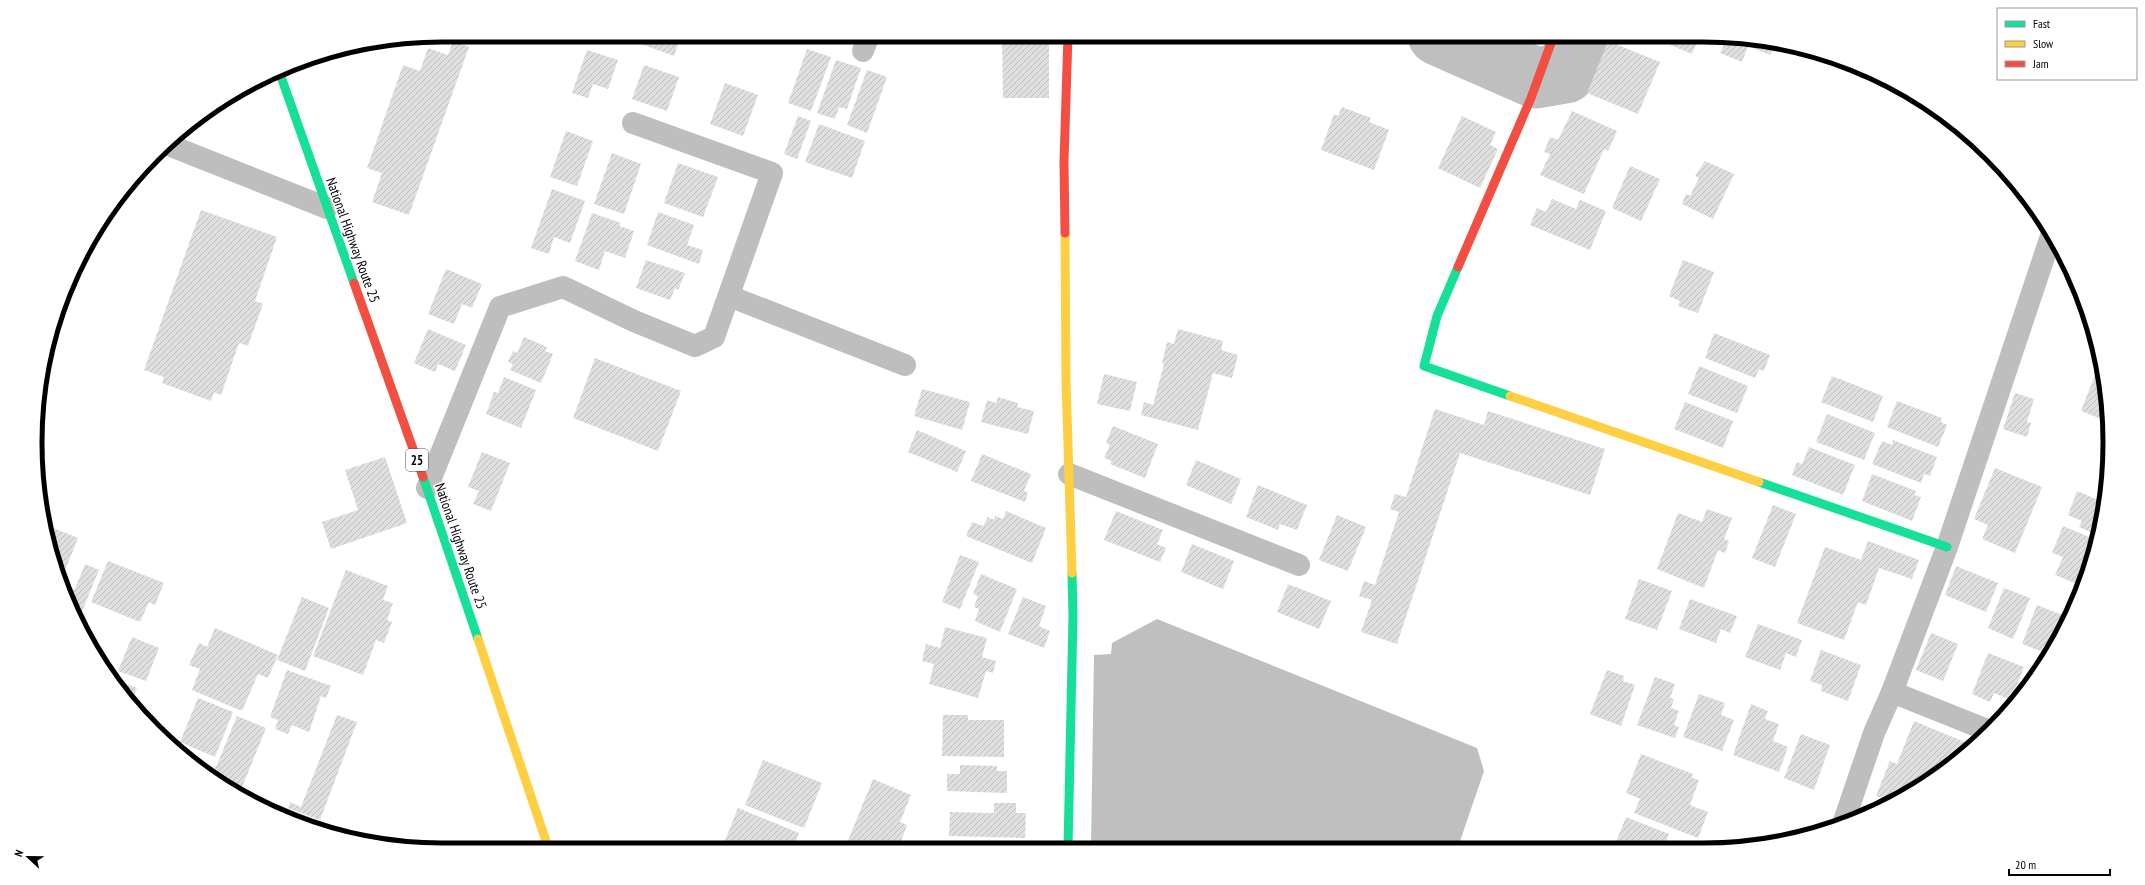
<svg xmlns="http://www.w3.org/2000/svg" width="2145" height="885" viewBox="0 0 2145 885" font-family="'PT Sans Narrow',sans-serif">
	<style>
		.water { fill: #bfbfbf }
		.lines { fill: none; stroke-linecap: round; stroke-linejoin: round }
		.stream { stroke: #bfbfbf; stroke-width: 10 }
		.river { stroke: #bfbfbf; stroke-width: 61 }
		.building { fill: url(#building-hatch) }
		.street { stroke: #bebebe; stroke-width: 22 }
		.fast { stroke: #16e098; stroke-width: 9 }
		.slow { stroke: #ffcf43; stroke-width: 9 }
		.jam { stroke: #f24e42; stroke-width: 9 }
		.labels { text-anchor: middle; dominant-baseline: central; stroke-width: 3.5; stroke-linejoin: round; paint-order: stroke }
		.shield { fill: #fff; stroke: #4c4c4c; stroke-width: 1 }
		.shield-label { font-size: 13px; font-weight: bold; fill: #000 }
		.street-label { font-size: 14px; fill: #000; stroke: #fff }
		.rim { fill: none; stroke: #000; stroke-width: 5 }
	</style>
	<defs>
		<pattern id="building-hatch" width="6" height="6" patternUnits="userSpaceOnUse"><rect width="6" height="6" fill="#dfdfdf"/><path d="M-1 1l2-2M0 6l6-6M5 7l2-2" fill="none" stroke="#bebebe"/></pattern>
	</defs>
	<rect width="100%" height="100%" fill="#fff"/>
	<polygon class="water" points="1157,619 1477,748 1484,771 1458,847 1091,848 1094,655 1111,654 1112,643"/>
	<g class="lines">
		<polyline class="stream" points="243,796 339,835"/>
		<polyline class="river" points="1438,35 1536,78 1565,73 1582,35"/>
	</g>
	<g class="building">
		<polygon points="616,35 681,35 674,56"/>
		<polygon points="843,35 852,35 851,38"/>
		<polygon points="1002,35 1049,35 1049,98 1003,98"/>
		<polygon points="1489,35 1513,35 1509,44"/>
		<polygon points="1646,35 1700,35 1692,54"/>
		<polygon points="1727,37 1756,39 1775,43 1770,55 1748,46 1742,62 1720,53"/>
		<polygon points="453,41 469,47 409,215 372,202 382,173 367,168 403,65 420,71 428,48 448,55"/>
		<polygon points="1608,41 1660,62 1638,114 1587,93"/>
		<polygon points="807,49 831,57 811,111 788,103"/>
		<polygon points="587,50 618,60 608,89 593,84 588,98 572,93"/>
		<polygon points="836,60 861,68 847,109 839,107 835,119 817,113"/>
		<polygon points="644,65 679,77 667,111 632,99"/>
		<polygon points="867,70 887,77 867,133 847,125"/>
		<polygon points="725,83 758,95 743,136 710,124"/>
		<polygon points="1342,107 1371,118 1369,122 1389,130 1374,170 1321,150 1334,114 1338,116"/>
		<polygon points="1572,111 1617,131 1608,151 1604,149 1584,194 1540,175 1550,154 1544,152 1550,137 1558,140"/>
		<polygon points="798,116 811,121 797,159 784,154"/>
		<polygon points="1462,116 1496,132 1490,145 1498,149 1480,188 1438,168"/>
		<polygon points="819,124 865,141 852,178 805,162"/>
		<polygon points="566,131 593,141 577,186 550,177"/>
		<polygon points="612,153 641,164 624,214 594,204"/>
		<polygon points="1705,161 1734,174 1713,219 1682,204 1686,194 1690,196 1699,178 1695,176"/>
		<polygon points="678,163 718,177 703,217 664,203"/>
		<polygon points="1630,166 1660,179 1641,221 1612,208"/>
		<polygon points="552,189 585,201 570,243 554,237 549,254 531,248"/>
		<polygon points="1552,199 1576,209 1580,200 1606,211 1590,250 1530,225 1537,208 1546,212"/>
		<polygon points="201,210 277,237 255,301 263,304 248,346 239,343 221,395 214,392 211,401 162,383 164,377 144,370"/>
		<polygon points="658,212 694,225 687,245 703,250 699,264 647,245"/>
		<polygon points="592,213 621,223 619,226 634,231 625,258 605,251 599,270 575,261"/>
		<polygon points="646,260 685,273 678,290 675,288 670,300 636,288"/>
		<polygon points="1683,260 1714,272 1698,313 1678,306 1680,301 1669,296"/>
		<polygon points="446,269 482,284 472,308 462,304 454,324 428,314"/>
		<polygon points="428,329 466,345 455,371 438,364 435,372 414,363"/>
		<polygon points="1178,329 1223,341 1221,350 1238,355 1232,378 1213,373 1198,430 1141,415 1144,402 1153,405 1164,364 1162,363 1167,342 1174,344"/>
		<polygon points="1714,333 1770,355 1764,371 1759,369 1755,378 1705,358"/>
		<polygon points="524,337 547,347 545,351 553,354 541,383 510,370 513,364 508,362 513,351 517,353"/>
		<polygon points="595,358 681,391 658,451 573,418"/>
		<polygon points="1699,366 1748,386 1737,413 1688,394"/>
		<polygon points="2096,372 2102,374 2109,422 2081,411"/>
		<polygon points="1104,374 1137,382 1130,411 1097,404"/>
		<polygon points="1832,376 1883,396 1873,422 1821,402"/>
		<polygon points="504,377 536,390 521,428 486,414 494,392 498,393"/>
		<polygon points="922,389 970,402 962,430 914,416"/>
		<polygon points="2015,393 2034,399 2027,422 2031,423 2027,437 2003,429"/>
		<polygon points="998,397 1018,403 1017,407 1034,411 1028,434 981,422 987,400 996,403"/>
		<polygon points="1897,401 1942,418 1941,422 1947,425 1938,447 1887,427"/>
		<polygon points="1685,402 1733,421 1723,448 1674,429"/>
		<polygon points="1435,409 1484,425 1488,411 1605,449 1590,495 1460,453 1397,644 1361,632 1372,600 1359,596 1364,581 1375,585 1399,512 1390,509 1395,494 1406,497"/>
		<polygon points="1827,414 1875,433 1864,460 1816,442"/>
		<polygon points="1113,426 1158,444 1145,478 1110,464 1112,461 1104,458 1110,445 1106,443"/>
		<polygon points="917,430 966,451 957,472 908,452"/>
		<polygon points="1893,440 1937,457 1930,476 1924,474 1921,483 1872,464 1882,441 1892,445"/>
		<polygon points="1809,447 1855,465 1843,495 1792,475 1797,462 1802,464"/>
		<polygon points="482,452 510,463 491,511 473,504 479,491 468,487"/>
		<polygon points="982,454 1031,474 1024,491 1028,493 1025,502 971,481"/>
		<polygon points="385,457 407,523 331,549 322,522 358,510 345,470"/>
		<polygon points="1196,460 1241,479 1231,504 1186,485"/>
		<polygon points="1995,468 2042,487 2015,553 1982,539 1988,525 1974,519"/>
		<polygon points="1872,474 1916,491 1914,495 1921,497 1912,521 1862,501"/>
		<polygon points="1258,485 1307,505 1297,530 1280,524 1278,530 1246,517"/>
		<polygon points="2077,491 2105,503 2097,535 2079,527 2082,521 2068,515"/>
		<polygon points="1773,505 1796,514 1775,567 1752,558"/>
		<polygon points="1707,509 1732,518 1724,539 1729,541 1725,553 1718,550 1704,588 1657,569 1678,513 1702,522"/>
		<polygon points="1006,511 1046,528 1032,563 966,536 972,522 983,526 988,517 994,520 995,516 1003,519"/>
		<polygon points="1116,511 1163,530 1157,544 1166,548 1160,562 1104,540"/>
		<polygon points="1337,515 1366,527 1348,571 1319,560"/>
		<polygon points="46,525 78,538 64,573 57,570 45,528"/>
		<polygon points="2063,526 2096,540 2088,573 2082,586 2055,575 2063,557 2052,553"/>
		<polygon points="1868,541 1919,560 1912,579 1879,568 1866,605 1858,602 1844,640 1797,623 1825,547 1861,560"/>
		<polygon points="1192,544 1234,561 1223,589 1181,572"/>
		<polygon points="960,555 979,562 960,609 942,602"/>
		<polygon points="108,561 164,583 155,605 149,602 140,622 91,602"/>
		<polygon points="85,564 99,570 78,621 65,595 69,587 75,589"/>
		<polygon points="1956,566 1998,583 1986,612 1945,595"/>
		<polygon points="346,570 388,586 383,600 393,603 387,620 392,622 384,643 376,640 363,675 313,656"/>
		<polygon points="981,574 1017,589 1000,632 975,621 979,609 974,607 978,596 973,594"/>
		<polygon points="1639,579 1672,591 1657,630 1625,619"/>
		<polygon points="1288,584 1331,601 1319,629 1277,612"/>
		<polygon points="2004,588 2030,598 2013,639 1988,628"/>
		<polygon points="302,597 329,608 305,671 277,660"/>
		<polygon points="1023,597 1046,606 1039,626 1050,631 1044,648 1008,634"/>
		<polygon points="1690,599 1737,616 1730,633 1721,629 1716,643 1679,629"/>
		<polygon points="2037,605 2065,616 2048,654 2022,644"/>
		<polygon points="1758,624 1802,640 1796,657 1786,653 1780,670 1745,657"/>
		<polygon points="945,627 987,638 982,657 996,661 993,673 986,671 978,698 929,684 934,664 922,661 926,644 940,648"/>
		<polygon points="215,628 278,655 268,678 258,674 242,711 192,690 200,669 189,665 199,643 207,647"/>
		<polygon points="1931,633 1958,644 1943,681 1916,670"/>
		<polygon points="132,637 159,648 146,681 118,671"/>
		<polygon points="1821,650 1861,665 1848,701 1821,691 1822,685 1810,681"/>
		<polygon points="1988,653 2024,667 2011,700 1994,693 1990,702 1972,694"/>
		<polygon points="287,670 331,686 326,698 321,696 309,732 292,725 288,734 275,729 278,720 270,717"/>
		<polygon points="1607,670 1624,676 1623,681 1635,685 1621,726 1590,714"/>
		<polygon points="1655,677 1675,684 1670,698 1674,699 1671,708 1679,711 1674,725 1679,727 1675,738 1637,725"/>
		<polygon points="111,678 137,688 131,704"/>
		<polygon points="1699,694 1725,703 1721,715 1734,720 1722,751 1683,737"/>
		<polygon points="198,698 233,712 215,757 180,742"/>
		<polygon points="1751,704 1768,711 1765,719 1779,724 1773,741 1788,747 1779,772 1733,755"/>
		<polygon points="337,715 357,722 320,820 288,808 290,802 301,807"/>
		<polygon points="943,715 968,715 968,720 1004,720 1004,757 942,756"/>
		<polygon points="237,716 266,728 240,792 212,777"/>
		<polygon points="1914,721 1967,743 1962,755 1892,802 1876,796 1890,761 1897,764"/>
		<polygon points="1801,734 1830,745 1814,790 1784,778"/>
		<polygon points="1641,754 1693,774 1692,778 1699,780 1690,805 1708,812 1698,838 1634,813 1640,799 1626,793"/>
		<polygon points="763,760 822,783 804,828 745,805"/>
		<polygon points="960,765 997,766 997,771 1007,771 1007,793 947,791 947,774 960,774"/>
		<polygon points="873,779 911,795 900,822 907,825 898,849 860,849 847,843"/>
		<polygon points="994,803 1016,803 1016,813 1026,813 1025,838 949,836 950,812 994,813"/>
		<polygon points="738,808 799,833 793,849 722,848"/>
		<polygon points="1626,817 1669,834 1666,842 1677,847 1614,847"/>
		<polygon points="1728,841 1743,846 1743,847 1725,847"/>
		<polygon points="949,842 1000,847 1000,849 948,849"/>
	</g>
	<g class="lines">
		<g class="street">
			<polyline points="863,51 869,35"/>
			<polyline points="166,144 327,208"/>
			<polyline points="729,296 905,365"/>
			<polyline points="1069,474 1299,565"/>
			<polyline points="427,488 500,307 563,287 634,321 695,346 714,337 772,173 633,123"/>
			<polyline points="1892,692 1947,547 2051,236"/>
			<polyline points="1843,824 1874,733 1892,692 1987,730"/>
		</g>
		<g class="fast">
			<polyline points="279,71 354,283"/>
			<polyline points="1458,267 1437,316 1424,366 1510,396"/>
			<polyline points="423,477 478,639"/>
			<polyline points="1759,482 1947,547"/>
			<polyline points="1068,848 1073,616 1072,573"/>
		</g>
		<g class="slow">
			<polyline points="1065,233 1066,381 1072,573"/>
			<polyline points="1510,396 1759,482"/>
			<polyline points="478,639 549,850"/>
		</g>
		<g class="jam">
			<polyline points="1065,233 1064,161 1068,35"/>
			<polyline points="1458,267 1531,98 1554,35"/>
			<polyline points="354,283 423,477"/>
		</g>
	</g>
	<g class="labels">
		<rect class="shield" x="406" y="449" width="22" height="22" rx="3"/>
		<g class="shield-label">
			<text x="417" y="460">25</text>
		</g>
		<g class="street-label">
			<text transform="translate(353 240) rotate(70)">National Highway Route 25</text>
			<text transform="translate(461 546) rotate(71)">National Highway Route 25</text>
		</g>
	</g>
	<path d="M0 0H2145V885H0ZM442 42H1703A400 400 0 0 1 2103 442V443A400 400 0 0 1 1703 843H442A400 400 0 0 1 42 443V442A400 400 0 0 1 442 42Z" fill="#fff" fill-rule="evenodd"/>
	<path class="rim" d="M442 42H1703A400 400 0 0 1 2103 442V443A400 400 0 0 1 1703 843H442A400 400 0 0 1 42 443V442A400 400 0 0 1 442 42Z"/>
	<rect x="1997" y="8" width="140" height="72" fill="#ffffff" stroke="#999999"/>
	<rect x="2005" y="21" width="20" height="6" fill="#16e098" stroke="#999999"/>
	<text x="2033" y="28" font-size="12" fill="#000000">Fast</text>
	<rect x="2005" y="41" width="20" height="6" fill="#ffcf43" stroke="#999999"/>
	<text x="2033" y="48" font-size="12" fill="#000000">Slow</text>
	<rect x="2005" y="61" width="20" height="6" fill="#f24e42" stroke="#999999"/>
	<text x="2033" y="68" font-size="12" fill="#000000">Jam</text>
	<g transform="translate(28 857) rotate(292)" stroke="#ffffff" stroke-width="3" paint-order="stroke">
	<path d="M0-3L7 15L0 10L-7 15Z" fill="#000000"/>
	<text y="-6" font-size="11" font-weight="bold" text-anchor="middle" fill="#000000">N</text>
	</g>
	<path d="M2009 869v6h101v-6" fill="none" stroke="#000000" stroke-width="2"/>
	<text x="2015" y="869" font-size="12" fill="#000000" stroke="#ffffff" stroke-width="3" paint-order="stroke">20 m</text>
</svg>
